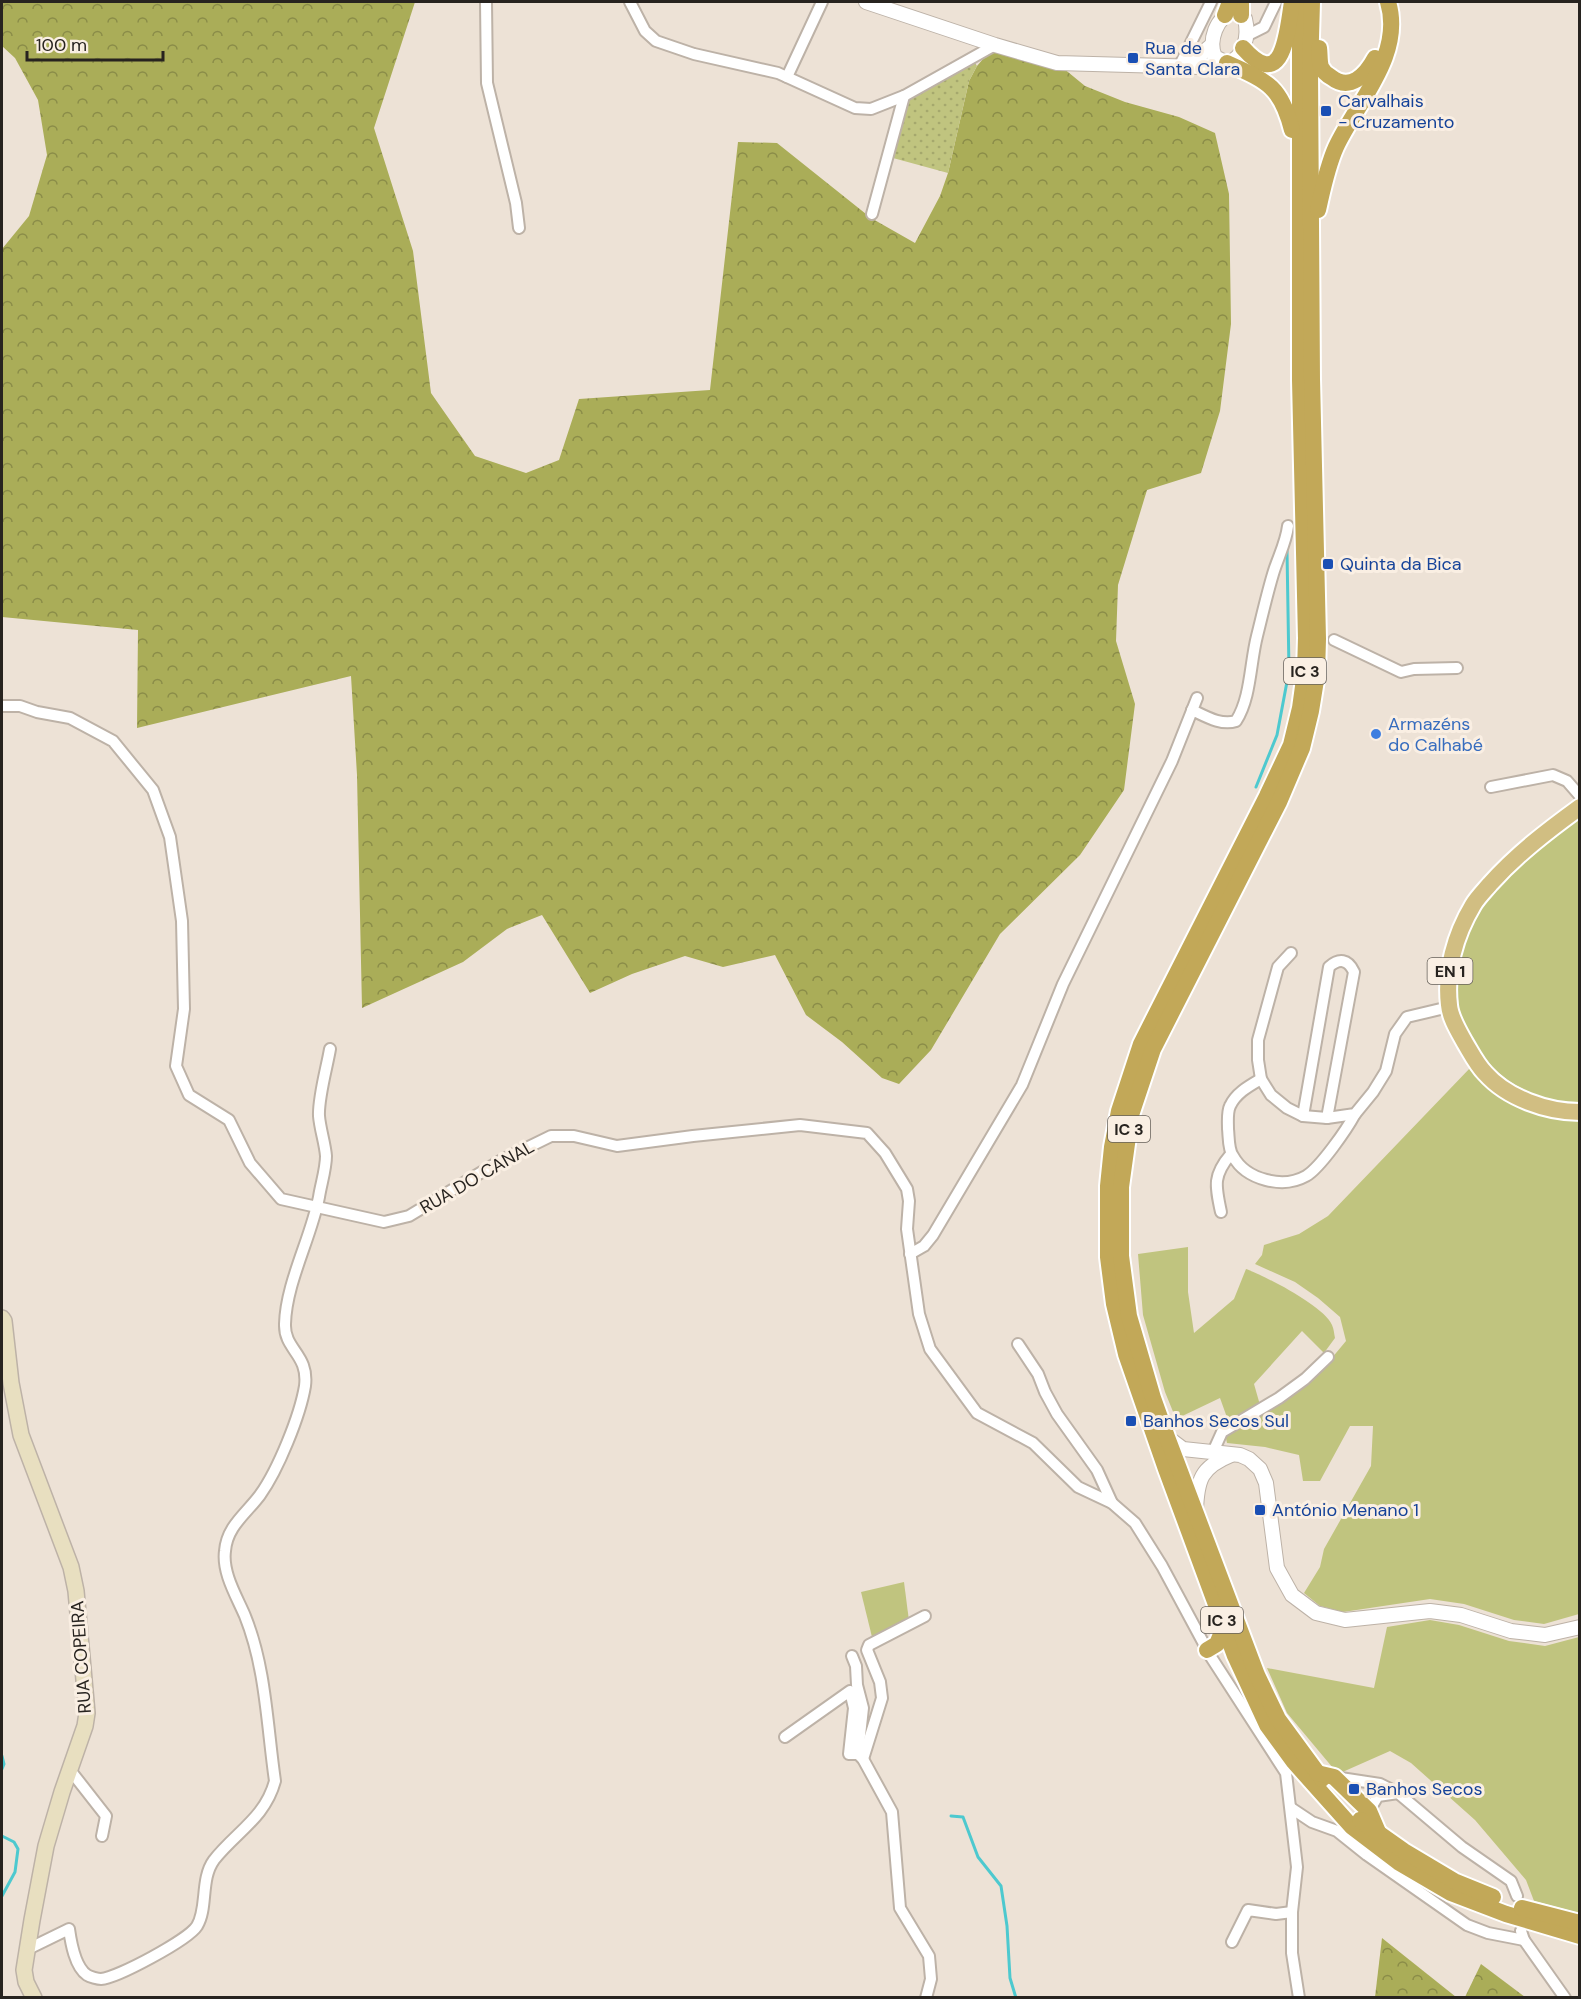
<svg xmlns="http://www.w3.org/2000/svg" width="1581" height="1999" viewBox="0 0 1581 1999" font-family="'DM Sans',sans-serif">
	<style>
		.grass { fill: #c0c47f }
		.forest { fill: url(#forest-crowns) }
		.garden { fill: url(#garden-dots) }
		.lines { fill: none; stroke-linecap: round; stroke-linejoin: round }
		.stream { stroke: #4dc9cf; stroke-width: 3 }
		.minor-casing { stroke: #bdb2a7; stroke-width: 14 }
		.tertiary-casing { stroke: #bdb2a7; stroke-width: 16 }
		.secondary-casing { stroke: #bdb2a7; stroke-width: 18 }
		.primary-casing { stroke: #fff; stroke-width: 20 }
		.trunk-casing { stroke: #fff; stroke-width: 20 }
		.minor { stroke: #fff; stroke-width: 10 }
		.tertiary { stroke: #fff; stroke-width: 14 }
		.secondary { stroke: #e8dfc0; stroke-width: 15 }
		.primary { stroke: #d1be82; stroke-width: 16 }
		.trunk { stroke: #c2a858; stroke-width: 16 }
		.transit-dot { fill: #1a4fb4; stroke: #faefe3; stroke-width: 2 }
		.shop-dot { fill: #3f7fe0; stroke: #faefe3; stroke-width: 2 }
		.labels { text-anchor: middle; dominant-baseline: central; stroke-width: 6; stroke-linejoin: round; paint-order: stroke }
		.shield { fill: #faefe3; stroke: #66605a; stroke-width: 1.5 }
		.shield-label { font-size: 16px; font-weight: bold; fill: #27231f }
		.transit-label { font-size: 18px; fill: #164399; stroke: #faefe3; text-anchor: start }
		.shop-label { font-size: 18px; fill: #366cbe; stroke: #faefe3; text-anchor: start }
		.street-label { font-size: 18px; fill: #27231f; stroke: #faefe3 }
	</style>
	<defs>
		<pattern id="forest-crowns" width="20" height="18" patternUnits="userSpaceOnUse" patternTransform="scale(1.5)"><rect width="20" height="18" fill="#aaad58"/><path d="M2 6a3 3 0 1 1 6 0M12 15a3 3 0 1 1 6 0" fill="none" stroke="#8a8c48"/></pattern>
		<pattern id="garden-dots" width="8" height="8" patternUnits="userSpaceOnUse" patternTransform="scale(1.5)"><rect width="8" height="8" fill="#c0c47f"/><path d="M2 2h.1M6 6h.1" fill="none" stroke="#a5a86d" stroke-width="1.8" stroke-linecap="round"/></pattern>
	</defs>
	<rect width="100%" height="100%" fill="#ede2d6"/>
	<g class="grass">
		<path d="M1579 816V1104C1544 1103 1506 1086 1484 1057 1461 1028 1453 1006 1458 969 1468 899 1526 855 1579 816Z"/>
		<path d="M1471 1067C1492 1099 1541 1120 1579 1120V1614L1544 1624 1514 1620 1464 1604 1430 1599 1343 1612 1320 1606 1304 1593 1320 1567 1324 1549 1371 1466 1373 1426H1350L1320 1481H1303L1299 1455 1265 1447 1227 1443 1225 1434 1331 1359 1346 1341 1340 1317 1318 1298 1295 1282 1255 1264 1262 1255 1264 1245 1299 1234 1328 1216Z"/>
		<path d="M1188 1247V1292L1194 1333 1234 1299 1246 1269C1265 1276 1324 1306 1332 1325 1334 1329 1334 1334 1335 1338L1324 1353 1302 1331 1254 1384 1260 1405 1229 1423 1220 1398 1176 1419 1165 1392 1143 1315 1138 1254Z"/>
		<polygon points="904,1582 909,1621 872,1637 861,1592"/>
		<polygon points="1430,1620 1459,1625 1509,1641 1545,1646 1579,1637 1579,1913 1534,1901 1526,1880 1475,1820 1411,1763 1390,1751 1338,1774 1287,1713 1267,1668 1374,1688 1387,1627"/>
	</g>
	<g class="forest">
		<polygon points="2,2 415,2 374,128 413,251 431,393 475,456 526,473 559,460 579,399 710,390 738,142 777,143 871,218 915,243 940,196 948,173 969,81 977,66 995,45 1057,63 1085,86 1125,102 1179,117 1215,133 1229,194 1231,324 1220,411 1201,473 1147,490 1118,585 1116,641 1135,704 1124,790 1080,855 1000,934 931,1050 899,1084 882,1078 842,1042 806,1015 775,955 723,967 685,956 632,974 590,993 542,915 507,929 463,962 362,1008 357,775 351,676 137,728 138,630 2,617 2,249 29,216 47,155 38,100 15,58 2,46"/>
		<polygon points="1382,1938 1456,1997 1375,1997"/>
		<polygon points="1481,1964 1525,1997 1465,1997"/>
	</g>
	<polygon class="garden" points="973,60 977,66 969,81 948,173 893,158 910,95"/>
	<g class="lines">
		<g class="stream">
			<polyline points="1256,787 1277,735 1289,671 1287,551"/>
			<polyline points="2,1756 4,1764 2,1769"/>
			<polyline points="951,1816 963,1817 978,1857 1001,1886 1007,1926 1010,1978 1016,1998"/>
			<polyline points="2,1836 14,1842 18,1849 15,1872 2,1896"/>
		</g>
		<defs>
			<g id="minor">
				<polyline points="486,2 487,83 516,203 519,228"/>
				<polyline points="630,2 645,31 656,41 694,54 778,73 855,108 871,109 904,96 995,45"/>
				<polyline points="1246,36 1264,27 1276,2"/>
				<polyline points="1180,65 1211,2"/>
				<polyline points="787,77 822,2"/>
				<polyline points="872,214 904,96"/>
				<polyline points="1334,640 1401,672 1414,669 1457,668"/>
				<polyline points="2,706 20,706 37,712 70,718 113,741 153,790 170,837 182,921 184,1009 176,1066 189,1095 229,1120 250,1163 281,1199 384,1222 409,1216 500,1161 551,1136 574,1136 617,1146 693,1136 800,1125 867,1133 885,1153 907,1189 909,1201 907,1229 919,1314 930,1349 977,1413 1033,1443 1078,1487 1112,1503 1135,1523 1162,1566 1211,1657 1286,1773 1297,1867 1292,1912 1292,1953 1299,1998"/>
				<path d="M1192 710C1205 716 1221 726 1236 721 1251 698 1250 663 1257 636 1262 616 1267 594 1273 574 1278 557 1286 543 1288 526"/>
				<polyline points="1491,787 1553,775 1567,781 1580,796"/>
				<polyline points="1291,953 1278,967 1258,1040 1258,1060 1261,1079 1271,1095 1287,1108 1303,1116 1327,1118 1355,1114 1373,1092 1386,1071 1395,1034 1407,1017 1449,1007"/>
				<path d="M1261 1079C1249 1086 1236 1093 1230 1106 1227 1112 1228 1122 1228 1129 1229 1137 1228 1149 1233 1156 1246 1180 1283 1189 1306 1176 1320 1168 1347 1129 1355 1114"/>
				<path d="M1303 1116 1329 967C1339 958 1348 959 1354 972L1327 1118"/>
				<path d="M1221 1212C1215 1185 1213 1175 1231 1154"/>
				<polyline points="910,1254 924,1246 933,1235 1022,1085 1063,984 1172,761 1197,698"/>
				<polyline points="1018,1344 1038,1374 1045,1392 1057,1414 1097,1470 1112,1503"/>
				<polyline points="1213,1452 1222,1432 1279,1398 1305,1379 1328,1357"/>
				<polyline points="852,1656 856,1666 857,1685 863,1708 858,1754"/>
				<polyline points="785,1737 850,1691 854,1708 849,1754 858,1754 863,1759 892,1812 900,1908 929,1956 931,1979 926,1998"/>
				<polyline points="863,1759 882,1698 880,1682 867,1650 869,1645 925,1616"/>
				<polyline points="70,1770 106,1816 102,1836"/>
				<polyline points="1334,1777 1380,1784 1398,1793 1462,1847 1511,1881 1517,1896"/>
				<polyline points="1291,1808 1312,1822 1337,1831 1367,1855 1467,1925 1488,1933 1524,1940"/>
				<polyline points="1369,1811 1378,1796 1398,1793"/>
				<polyline points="1521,1931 1524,1940 1565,1998"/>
				<polyline points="1232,1942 1248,1910 1276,1914 1292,1912"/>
				<path d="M26 1950 69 1929C71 1943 75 1967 87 1975 90 1977 98 1979 101 1979 117 1978 188 1940 197 1926 208 1908 200 1879 214 1860 236 1832 265 1818 275 1781 267 1726 266 1668 245 1616 237 1597 222 1573 225 1551 227 1526 246 1514 260 1495 278 1470 300 1416 305 1386 309 1354 284 1350 285 1324 286 1283 311 1238 319 1197 321 1184 326 1169 326 1156 325 1143 320 1129 319 1116 318 1098 327 1067 330 1049"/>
			</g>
			<g id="tertiary">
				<polyline points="866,2 995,45 1057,63 1201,67 1221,62"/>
				<path d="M1235 12 1245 19C1249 35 1245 58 1227 63L1215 57C1208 42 1216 15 1235 12Z"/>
				<polyline points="1188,65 1212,45"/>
				<polyline points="1167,1437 1183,1449 1240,1455 1249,1459 1260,1469 1266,1483 1277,1568 1292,1595 1316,1613 1345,1620 1430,1611 1461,1615 1511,1631 1545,1635 1580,1627"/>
				<path d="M1196 1511C1197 1480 1201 1467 1231 1455"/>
			</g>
			<polyline id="secondary" points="2,1318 4,1321 11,1383 21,1435 71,1567 76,1591 87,1713 85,1726 62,1792 46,1846 32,1920 24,1970 26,1982 34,1998"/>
			<path id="primary" d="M1580 807C1547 831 1517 854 1490 884 1484 891 1477 898 1473 905 1455 935 1445 971 1449 1005 1450 1018 1459 1032 1465 1043 1471 1053 1477 1065 1485 1073 1507 1098 1547 1112 1580 1112"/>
			<g id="trunk">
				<polyline points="1241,2 1241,15"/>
				<polyline points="1300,2 1300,380 1306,638 1305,672 1300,708 1291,745 1267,796 1141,1044 1119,1111 1112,1147 1108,1186 1108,1257 1114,1304 1126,1354 1166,1469 1235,1656 1267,1725 1294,1762 1352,1827 1398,1862 1451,1893 1506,1914 1580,1936"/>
				<polyline points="1312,2 1310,71 1312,379 1318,639 1317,674 1311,711 1302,748 1279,802 1153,1049 1131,1115 1121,1187 1121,1256 1129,1316 1153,1398 1167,1437 1257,1675 1278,1719 1322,1779"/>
				<polyline points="1225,15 1230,2"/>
				<path d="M1243 48C1284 94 1287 31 1292 2"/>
				<path d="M1319 48C1320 54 1319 61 1321 67 1323 71 1327 75 1331 77 1350 92 1366 75 1375 58"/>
				<path d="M1227 63C1267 81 1281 86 1292 130"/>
				<path d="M1318 210C1323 188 1327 167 1336 147 1357 102 1404 55 1388 2"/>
				<polyline points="1207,1650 1217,1644 1224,1627"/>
				<polyline points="1317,1773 1334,1777 1369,1811 1378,1832"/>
				<polyline points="1360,1820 1404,1851 1456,1882 1493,1897"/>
				<polyline points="1522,1908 1580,1923"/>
			</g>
		</defs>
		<use href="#minor" class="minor-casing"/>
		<use href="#tertiary" class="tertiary-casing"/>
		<use href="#secondary" class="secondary-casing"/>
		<use href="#primary" class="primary-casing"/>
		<use href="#trunk" class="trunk-casing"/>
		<use href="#minor" class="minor"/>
		<use href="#tertiary" class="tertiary"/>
		<use href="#secondary" class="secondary"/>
		<use href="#primary" class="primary"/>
		<use href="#trunk" class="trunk"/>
	</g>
	<g class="transit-dot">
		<rect x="1127" y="52" width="12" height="12" rx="3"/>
		<rect x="1320" y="105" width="12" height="12" rx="3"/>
		<rect x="1322" y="558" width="12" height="12" rx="3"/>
		<rect x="1125" y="1415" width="12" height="12" rx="3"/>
		<rect x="1254" y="1504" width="12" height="12" rx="3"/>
		<rect x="1348" y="1783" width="12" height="12" rx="3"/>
	</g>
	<circle class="shop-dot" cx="1376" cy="734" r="6"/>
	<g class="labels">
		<g class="shield">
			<rect x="1284" y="658" width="42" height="26" rx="4.5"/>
			<rect x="1427.5" y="958" width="45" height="26" rx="4.5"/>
			<rect x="1108" y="1116" width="42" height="26" rx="4.5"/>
			<rect x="1201" y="1607" width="42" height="26" rx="4.5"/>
		</g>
		<g class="shield-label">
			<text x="1305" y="671">IC 3</text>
			<text x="1450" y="971">EN 1</text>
			<text x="1129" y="1129">IC 3</text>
			<text x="1222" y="1620">IC 3</text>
		</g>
		<g class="transit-label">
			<text x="1145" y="48">Rua de<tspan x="1145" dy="21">Santa Clara</tspan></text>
			<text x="1338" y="101">Carvalhais<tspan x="1338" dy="21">- Cruzamento</tspan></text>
			<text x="1340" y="564">Quinta da Bica</text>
			<text x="1143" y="1421">Banhos Secos Sul</text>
			<text x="1272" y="1510">António Menano 1</text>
			<text x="1366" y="1789">Banhos Secos</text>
		</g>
		<g class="shop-label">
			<text x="1388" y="724">Armazéns<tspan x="1388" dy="21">do Calhabé</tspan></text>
		</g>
		<g class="street-label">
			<text transform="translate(477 1177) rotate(-30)">RUA DO CANAL</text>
			<text transform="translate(81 1657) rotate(-94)">RUA COPEIRA</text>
		</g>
	</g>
	<rect width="1581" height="1999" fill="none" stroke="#27231f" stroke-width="6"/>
	<path d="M27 51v9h136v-9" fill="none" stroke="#27231f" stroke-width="3"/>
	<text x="36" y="51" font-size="18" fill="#27231f" stroke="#faefe3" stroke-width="4.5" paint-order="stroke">100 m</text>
</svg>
